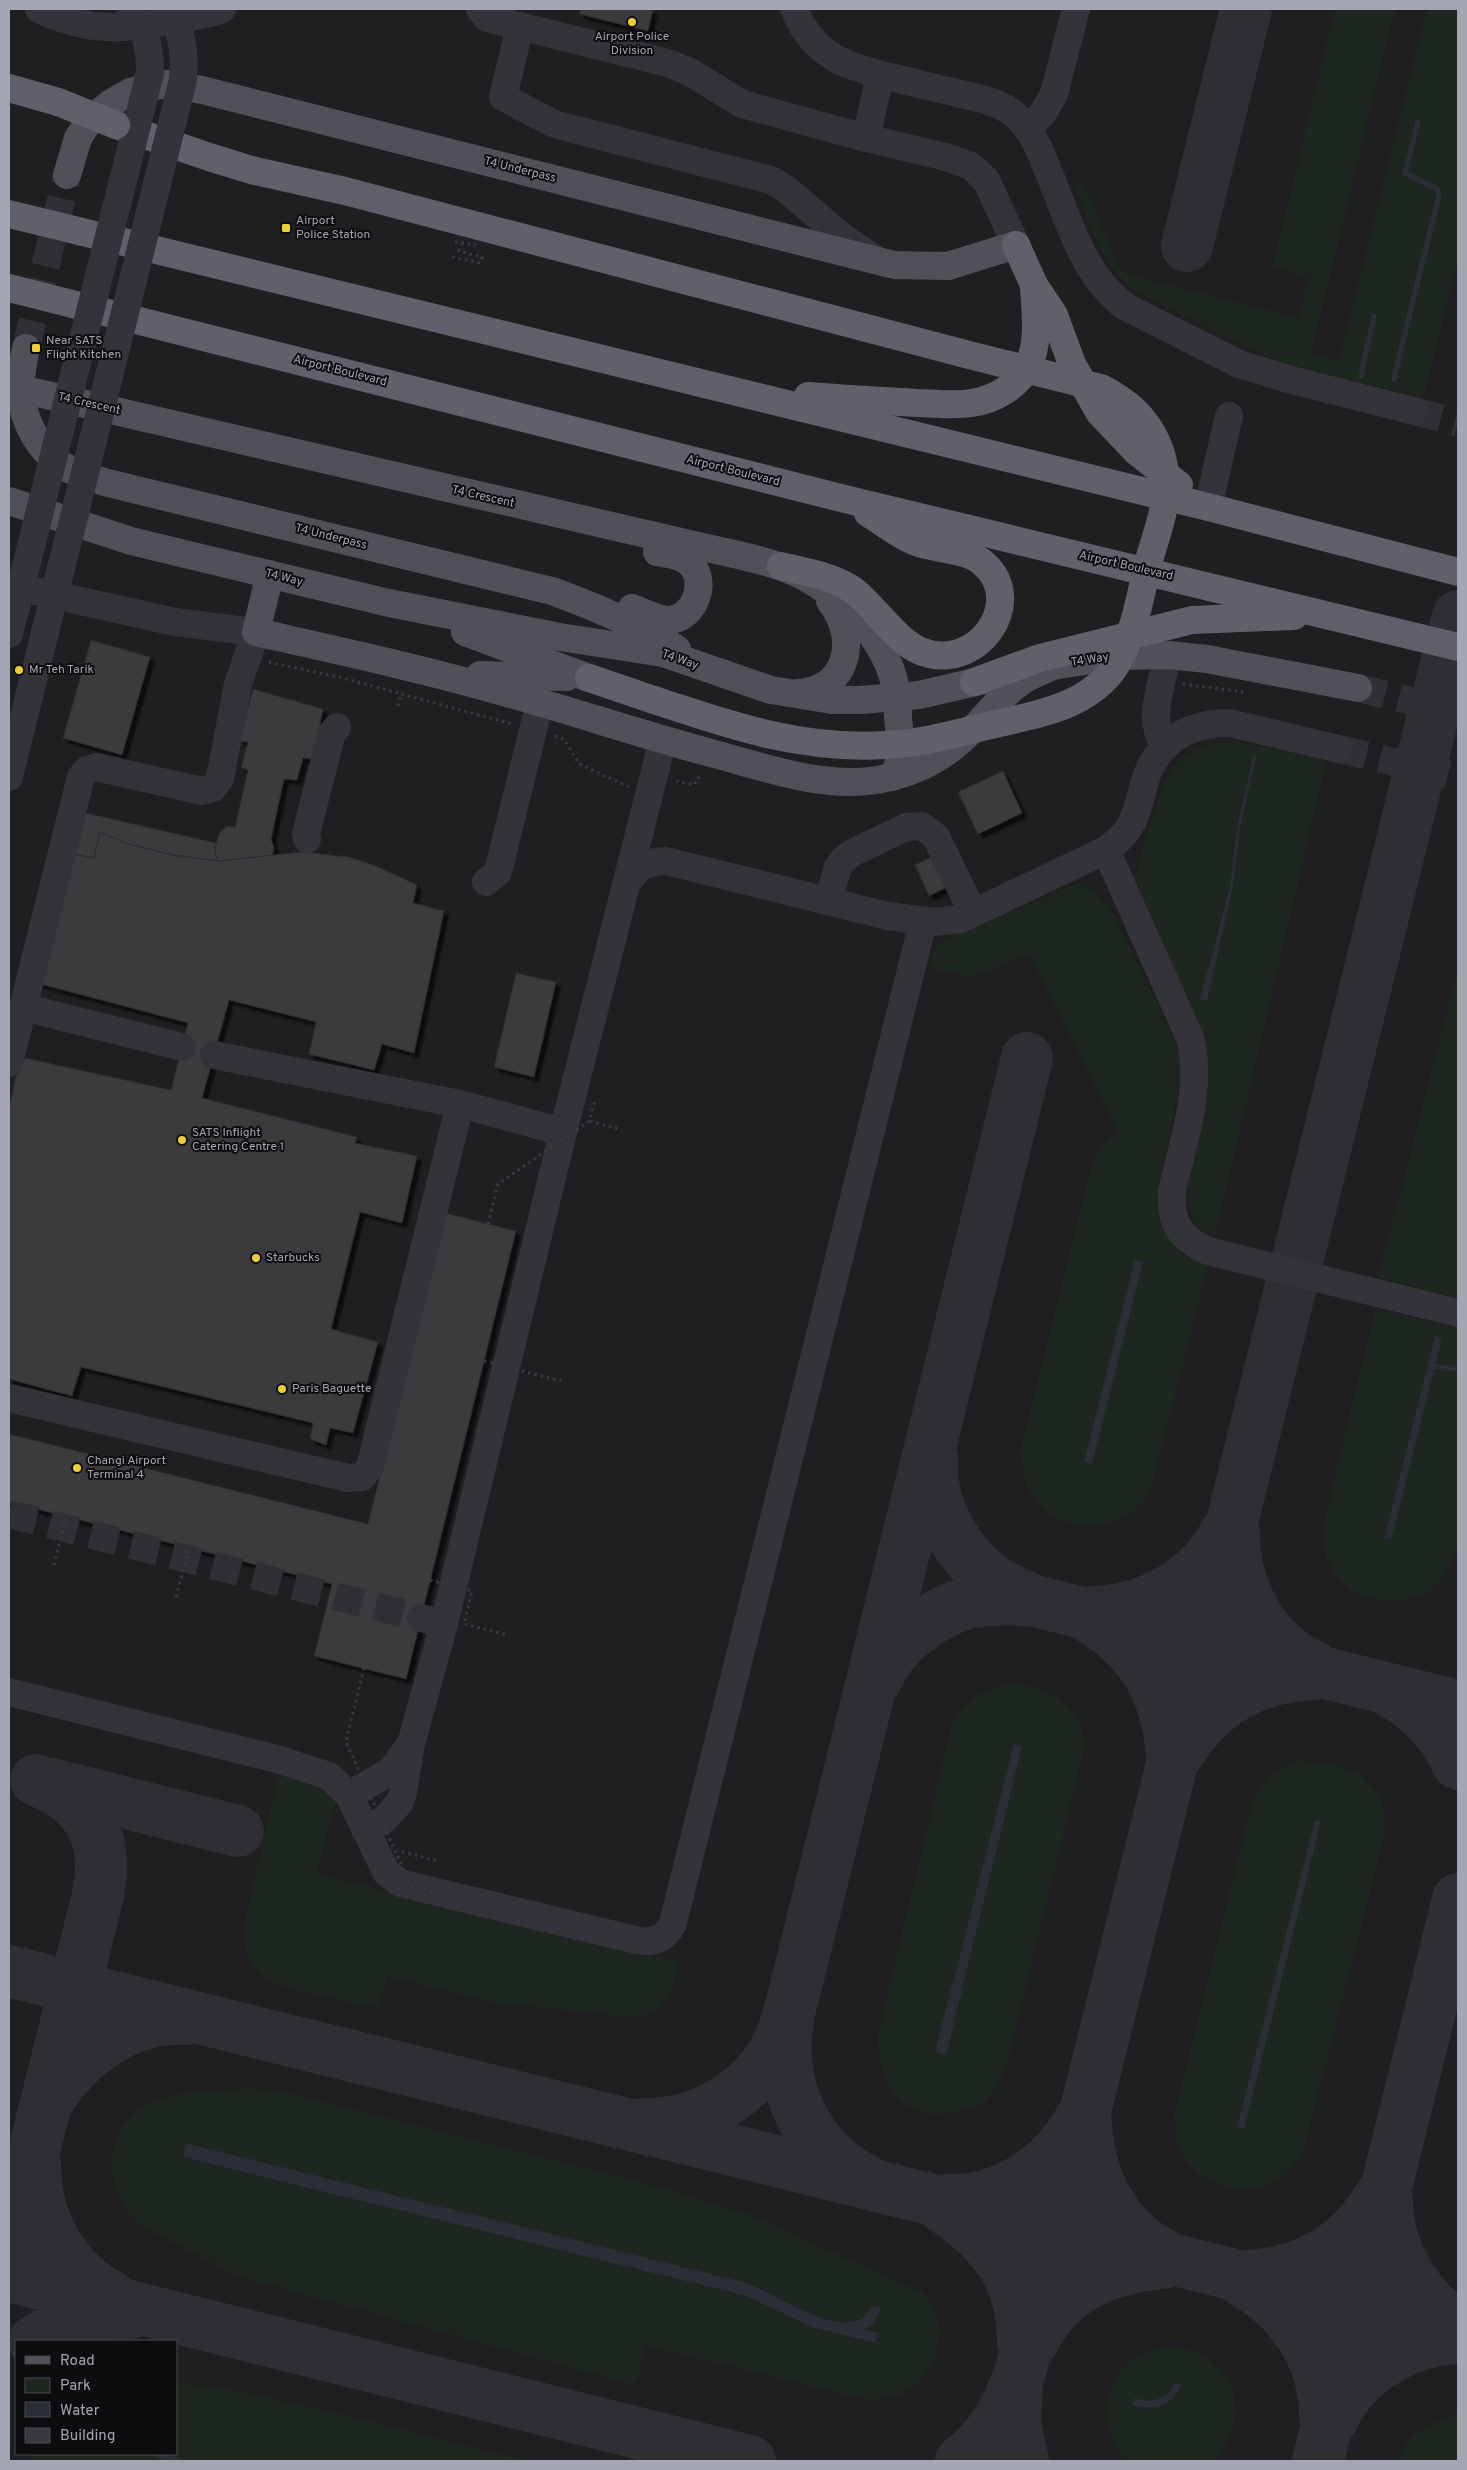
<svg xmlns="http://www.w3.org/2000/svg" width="1467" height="2470" viewBox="0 0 1467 2470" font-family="Overpass,sans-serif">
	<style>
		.built { fill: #1f1e21; fill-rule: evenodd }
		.green { fill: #1e2620; fill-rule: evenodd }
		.water { fill: #292e37 }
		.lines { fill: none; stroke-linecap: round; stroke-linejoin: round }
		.stream { stroke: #292e37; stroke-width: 5.5 }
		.taxiway { stroke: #2e2e33; stroke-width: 52 }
		.building { fill: #3a3a3e; stroke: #2d2c30; filter: url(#shadow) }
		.minor-tunnel { stroke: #2f3034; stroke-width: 28; stroke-dasharray: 28 14; stroke-linecap: butt }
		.major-tunnel { stroke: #2f3034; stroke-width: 28; stroke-dasharray: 28 14; stroke-linecap: butt }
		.path { stroke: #393a40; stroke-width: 3; stroke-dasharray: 2.5 4; stroke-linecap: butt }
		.minor { stroke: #333339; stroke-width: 28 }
		.major { stroke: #4f5058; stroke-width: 28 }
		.highway { stroke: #5f606a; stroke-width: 28 }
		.path-bridge { stroke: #393a40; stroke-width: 3; stroke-dasharray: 2.5 4; stroke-linecap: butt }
		.minor-bridge { stroke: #333339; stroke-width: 28 }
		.major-bridge { stroke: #4f5058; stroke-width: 28 }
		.highway-bridge { stroke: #5f606a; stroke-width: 28 }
		.poi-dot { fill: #eecf30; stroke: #0d0d0f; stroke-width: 2 }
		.labels { text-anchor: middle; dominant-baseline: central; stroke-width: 4; stroke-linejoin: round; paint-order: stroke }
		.poi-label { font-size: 12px; fill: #a4a6b4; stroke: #0d0d0f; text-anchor: start }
		.street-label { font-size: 12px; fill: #a4a6b4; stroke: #0d0d0f }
	</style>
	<defs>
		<filter id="shadow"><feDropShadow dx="4.5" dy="4.5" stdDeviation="1" flood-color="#0009"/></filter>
	</defs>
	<rect width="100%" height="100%" fill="#121214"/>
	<path class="built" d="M9 9H1458V2461H9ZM16 2341H176V2454H16Z"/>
	<g class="green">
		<path d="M1335 9H1395L1311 354 1339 361 1427 9H1458V258L1424 396C1384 387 1341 380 1301 368 1243 350 1190 320 1136 291 1100 268 1090 223 1074 185L1083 181 1120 268 1125 273 1298 318 1308 278 1272 267Z"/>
		<path d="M1235 741 1327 760 1215 1237C1193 1228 1187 1212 1186 1189L1207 1068 1206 1049 1141 894 1137 880V869C1141 851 1147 834 1152 817 1167 769 1180 743 1235 741ZM1254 756 1256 757 1240 828 1233 887 1207 1001 1200 999 1230 887 1237 827Z"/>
		<path d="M1076 883C1095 889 1104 900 1115 916L1177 1046 1180 1060 1181 1079 1159 1183V1207L1171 1240 1179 1251 1187 1257 1208 1266 1152 1487 1139 1507 1120 1519 1105 1524 1086 1526 1052 1518 1039 1504 1027 1488 1020 1453 1091 1165 1100 1146 1118 1131 1029 953 979 975 962 976 928 968 932 952 945 938 969 931ZM1142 1262 1092 1464 1085 1462H1084Z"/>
		<polygon points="1458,969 1458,1298 1378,1277"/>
		<path d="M1375 1309 1458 1328V1541C1454 1556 1450 1571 1439 1583 1410 1613 1348 1604 1330 1566 1323 1553 1324 1539 1323 1525ZM1436 1336 1442 1338 1390 1540 1384 1538Z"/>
		<path d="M1008 1684C1049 1685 1082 1704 1085 1747L1008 2059C1004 2071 999 2086 990 2096 980 2107 966 2110 952 2113 898 2121 876 2081 878 2033L952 1724C965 1701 981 1690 1008 1684ZM1014 1745 1022 1747 946 2055 935 2052Z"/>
		<path d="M1296 1761C1346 1761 1390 1777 1385 1834L1304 2150C1279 2204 1204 2201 1179 2149 1174 2139 1175 2126 1174 2115L1251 1804 1269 1776Z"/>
		<path d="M278 1774 322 1788 336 1800 317 1874 679 1962C671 1996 666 2018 626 2017L493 2002 387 1977 378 2008C348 2001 278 1992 257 1972 244 1959 244 1940 244 1924Z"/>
		<path d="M252 2088 292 2094 660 2187 748 2214 922 2292C926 2296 931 2302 934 2307 950 2341 929 2388 893 2397 883 2400 873 2399 863 2399L646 2346 638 2378 630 2384 237 2276 141 2226 125 2209 114 2186 111 2164 115 2143 122 2128 134 2113 151 2102 172 2095ZM186 2144 747 2283C780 2294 838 2343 869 2312L863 2329 875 2343 814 2328 746 2296 183 2157Z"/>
		<path d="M1168 2347C1181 2348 1193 2350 1205 2357 1245 2379 1243 2432 1214 2461H1128C1098 2437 1100 2383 1131 2361 1143 2353 1154 2350 1168 2347Z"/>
		<path d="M176 2384C217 2385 256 2395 296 2404 374 2421 451 2442 528 2461H29L30 2454H176Z"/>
		<path d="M1458 2415V2461H1398C1406 2433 1431 2422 1458 2415Z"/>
	</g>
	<g class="water">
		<polygon points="1416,119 1421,121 1407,177 1402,176"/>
		<polygon points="1253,756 1256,756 1240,828 1233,887 1207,1001 1200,999 1230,887 1237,827"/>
		<polygon points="1135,1260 1143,1262 1092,1464 1084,1462"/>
		<polygon points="1435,1336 1442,1338 1391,1540 1384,1538"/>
		<polygon points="1014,1744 1022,1747 946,2055 935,2052"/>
		<polygon points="1315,1820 1321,1822 1244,2129 1237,2127"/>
		<path d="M186 2143 747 2283C777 2293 851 2350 872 2306L882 2308 872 2325 864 2329 878 2333 875 2343 814 2328 746 2296 183 2157Z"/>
		<path d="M1175 2382 1181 2385C1173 2407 1153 2411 1132 2405L1134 2398C1151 2403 1168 2401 1175 2382Z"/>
	</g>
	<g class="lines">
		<g class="stream">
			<polyline points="1361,376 1374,316"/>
			<polyline points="1394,379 1439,195 1437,189 1405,173"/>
			<polyline points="1431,1366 1458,1369"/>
			<polyline points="158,2456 180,2461"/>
		</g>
		<g class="taxiway">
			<polyline points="1187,246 1246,9"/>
			<path d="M932 1458C929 1505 956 1554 994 1581 1006 1589 1021 1595 1035 1601"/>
			<path d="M1234 1534C1234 1587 1262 1643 1313 1666"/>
			<path d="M1094 1612C1149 1609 1200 1582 1226 1532"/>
			<path d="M1091 1618C1143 1650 1166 1692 1172 1753"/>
			<path d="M876 1680C891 1643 935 1610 973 1602 994 1598 1014 1599 1035 1601L1458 1706"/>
			<path d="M1391 1692C1422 1710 1443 1732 1458 1764"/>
			<path d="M1179 1753C1211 1702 1253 1677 1314 1674"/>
			<polyline points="51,1784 238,1831"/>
			<polyline points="9,1971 1458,2330"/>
			<path d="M788 2020C777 2084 805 2150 866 2180"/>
			<path d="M49 2100C78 2053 129 2016 186 2019"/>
			<path d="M1086 2122C1088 2177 1114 2230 1164 2255"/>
			<path d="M644 2124C703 2125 759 2090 782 2035 787 2022 790 2008 794 1994L1027 1058"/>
			<path d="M35 2164C35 2221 63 2272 114 2298"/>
			<path d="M1387 2197C1386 2247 1415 2299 1458 2325"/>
			<path d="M945 2200C1002 2203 1053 2168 1080 2120"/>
			<path d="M944 2208C993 2240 1024 2281 1023 2342"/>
			<path d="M9 2251 97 1899C110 1841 92 1802 36 1780"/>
			<polyline points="9,2276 750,2461"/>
			<path d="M1248 2276C1308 2272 1350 2247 1380 2196"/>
			<path d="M1242 2281C1291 2307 1326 2360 1325 2417"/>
			<path d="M34 2341C64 2323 96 2313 131 2313"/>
			<path d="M1032 2343C1059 2288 1105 2269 1163 2263"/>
			<polyline points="1017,2382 1015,2424 1023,2461"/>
			<path d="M1333 2418C1355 2371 1407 2340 1458 2338"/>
			<path d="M961 2461C993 2438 1009 2405 1021 2369L1458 616"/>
			<polyline points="1318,2461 1458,1899"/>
		</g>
	</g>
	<g class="building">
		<polygon points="581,9 653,9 648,31 579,14"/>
		<polygon points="91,640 150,657 122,755 63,738"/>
		<polygon points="253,689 323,709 313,759 303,758 297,780 284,779 271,839 274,848 272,856 218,861 215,852 216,843 220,832 227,826 235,827 248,770 241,768 248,742 239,741"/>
		<polygon points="1003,771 1022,813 978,834 958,792"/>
		<polygon points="77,811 216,843 215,852 218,861 173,855 125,843 100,832 94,858 65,853"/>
		<polygon points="100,832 125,843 173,855 218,861 302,852 349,857 376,866 417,885 413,903 444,911 414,1053 382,1044 374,1070 309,1054 316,1022 229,1000 202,1098 357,1137 355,1143 417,1156 402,1223 360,1212 331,1329 378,1342 353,1433 330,1428 326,1445 310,1439 313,1423 81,1367 72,1396 9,1379 9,1109 20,1057 171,1090 188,1023 33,982 65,853 94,858"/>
		<polygon points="952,847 966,878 929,896 915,865"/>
		<polygon points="516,973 556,982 534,1077 494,1067"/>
		<polygon points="445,1213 516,1231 406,1679 314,1656 332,1584 9,1502 9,1434 368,1524"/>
	</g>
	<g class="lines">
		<g class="minor-tunnel">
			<polyline points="1414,411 1458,423"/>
			<polyline points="1339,749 1458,777"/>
			<polyline points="9,1514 421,1618"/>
		</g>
		<g class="major-tunnel">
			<polyline points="26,348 67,175"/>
			<polyline points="1358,688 1458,712"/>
		</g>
		<g class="path">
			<polyline points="452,257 480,263 482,257 459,251 461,244"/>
			<polyline points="269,662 343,678 512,724"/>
			<polyline points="1183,684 1244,692"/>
			<polyline points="398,706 401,694"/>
			<polyline points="555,736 564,739 579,764 629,787"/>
			<polyline points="676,781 694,785 701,774"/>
			<polyline points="590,1121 622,1130"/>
			<polyline points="402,1852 438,1861"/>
		</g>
		<g class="minor">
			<path d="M39 9C104 40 144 25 211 13L222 9"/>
			<polyline points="480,9 487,18 668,63 690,72 742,104 866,138 946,157 971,166 986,180 1016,245"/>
			<path d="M794 9C814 58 847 66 894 78 916 83 939 89 961 94 978 98 995 101 1010 111 1030 125 1038 146 1047 168 1067 215 1082 276 1126 307L1239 364 1295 381 1414 411"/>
			<polyline points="520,26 503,97 554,124 771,180 786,189 841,236 875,259"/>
			<polyline points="1028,129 1043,113 1054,94 1076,9"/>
			<polyline points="866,138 880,75"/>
			<polyline points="1208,507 1229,416"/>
			<polyline points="9,585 175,622 256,632 238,684 220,778 213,788 202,791 96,767 87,770 81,777 9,1063"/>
			<path d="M1165 746C1146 720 1162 684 1168 655"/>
			<polyline points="307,839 306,833 332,733 337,727"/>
			<path d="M1106 850 1190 1038C1203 1088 1183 1142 1172 1191 1170 1222 1179 1238 1208 1251L1458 1313"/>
			<polyline points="486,882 498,872 540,702"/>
			<path d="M625 887C635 868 644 862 666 861L888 916 934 922 961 919 1106 850C1114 844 1123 837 1128 829 1138 814 1140 798 1145 781 1157 741 1189 723 1230 723L1339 749"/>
			<polyline points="829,900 837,869 843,860 852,853 906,827 922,826 936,837 973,913"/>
			<polyline points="22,1007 182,1047"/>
			<polyline points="214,1055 460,1104 563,1132"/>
			<polyline points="9,1398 348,1478 362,1477 370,1467 460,1104"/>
			<polyline points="421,1618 444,1624"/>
			<path d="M9 1692 277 1759 329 1776 349 1795 386 1872 400 1883 636 1940C654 1943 665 1940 673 1923L923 922"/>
			<polyline points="349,1795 391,1771 410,1745"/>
			<polyline points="365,1830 385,1819 399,1803 403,1793 411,1744 444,1624 563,1132 663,740"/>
		</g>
		<g class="major">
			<polyline points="67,175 78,138 89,121 111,103 130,92 153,86 168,84 202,90 894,265 948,266 1016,245"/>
			<path d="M26 348C23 363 19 379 21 395 24 424 41 454 67 468 78 475 92 478 104 482L552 591C596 607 637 624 677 649"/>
			<path d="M38 393 685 543C717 551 751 556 782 567 828 583 879 629 893 677 897 689 897 702 898 715 899 737 905 759 892 777"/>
			<polyline points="9,501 131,541 389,603 560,637 663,653 771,690 832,700 860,700 919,695 997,677"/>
			<path d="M270 574 256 632C340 651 424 669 507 693 578 713 647 736 718 755 773 770 834 792 891 777 916 771 940 759 959 742 979 726 994 703 1014 687 1026 677 1041 671 1056 665"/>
			<path d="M632 608C643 612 657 620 669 620 696 619 710 577 687 561 679 555 667 554 657 552"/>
			<polyline points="465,632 589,678"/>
			<polyline points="1059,665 1116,656 1168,655 1207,659 1358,688"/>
			<polyline points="480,675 567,677"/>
			<path d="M798 693C849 689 859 638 830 601"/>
		</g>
		<g class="highway">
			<polyline points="9,88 58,102"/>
			<polyline points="116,125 209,157 255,171 345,191 969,355"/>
			<polyline points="9,214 1208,507 1458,572"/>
			<polyline points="1016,245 1034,285 1054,315 1072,364 1099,412 1137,452 1179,485"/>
			<polyline points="9,288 845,499 1458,647"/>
			<path d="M808 396C845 399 881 401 918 403 935 403 954 406 971 403 994 400 1019 386 1029 364 1040 340 1035 310 1034 285"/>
			<path d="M781 566C805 572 833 576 853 590 875 607 895 640 920 651 977 674 1027 602 984 564 967 548 937 550 916 542 899 536 883 522 868 513"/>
			<polyline points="589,678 654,700"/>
			<polyline points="974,682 1040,658 1192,620 1294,616"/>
		</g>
		<g class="path-bridge">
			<polyline points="455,242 476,245"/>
			<polyline points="488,1224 498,1184 589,1121 595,1101"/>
			<polyline points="484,1361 561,1381"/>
			<polyline points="54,1565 66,1517"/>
			<polyline points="430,1580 472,1591 464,1624 508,1635"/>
			<polyline points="176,1597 189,1548"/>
			<polyline points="364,1668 346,1742 411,1886 450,1896"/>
		</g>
		<g class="minor-bridge">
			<path d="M9 634 150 73C150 49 146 27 130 9"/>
			<path d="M9 777 183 80C185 55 183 32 171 9"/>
		</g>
		<polyline class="major-bridge" points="9,386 38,393"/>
		<g class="highway-bridge">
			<polyline points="58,102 116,125"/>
			<path d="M654 700C732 726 802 750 885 745 920 744 954 734 987 726 1016 719 1046 714 1072 702 1093 692 1111 677 1121 656 1136 627 1141 591 1149 560 1156 536 1167 507 1166 482 1165 469 1162 454 1157 443 1145 416 1126 401 1101 388L969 355"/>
		</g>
	</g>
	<g class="poi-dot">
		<circle cx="632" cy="22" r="5"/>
		<rect x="281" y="223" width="10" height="10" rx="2.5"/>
		<rect x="31" y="343" width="10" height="10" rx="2.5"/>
		<circle cx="19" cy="670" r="5"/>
		<circle cx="182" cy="1140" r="5"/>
		<circle cx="256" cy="1258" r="5"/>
		<circle cx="282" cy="1389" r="5"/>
		<circle cx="77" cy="1468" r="5"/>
	</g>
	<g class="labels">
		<g class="poi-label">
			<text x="632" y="37" text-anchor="middle">Airport Police<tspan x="632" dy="14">Division</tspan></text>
			<text x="296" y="221">Airport<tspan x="296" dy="14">Police Station</tspan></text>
			<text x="46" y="341">Near SATS<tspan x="46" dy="14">Flight Kitchen</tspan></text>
			<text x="29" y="670">Mr Teh Tarik</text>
			<text x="192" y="1133">SATS Inflight<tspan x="192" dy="14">Catering Centre 1</tspan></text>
			<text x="266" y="1258">Starbucks</text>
			<text x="292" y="1389">Paris Baguette</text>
			<text x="87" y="1461">Changi Airport<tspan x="87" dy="14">Terminal 4</tspan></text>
		</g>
		<g class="street-label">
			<text transform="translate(520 170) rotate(14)">T4 Underpass</text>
			<text transform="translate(340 371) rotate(14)">Airport Boulevard</text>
			<text transform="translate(89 404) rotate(13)">T4 Crescent</text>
			<text transform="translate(733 471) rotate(14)">Airport Boulevard</text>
			<text transform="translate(483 497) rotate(13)">T4 Crescent</text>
			<text transform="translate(331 537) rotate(14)">T4 Underpass</text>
			<text transform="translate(1126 566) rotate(13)">Airport Boulevard</text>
			<text transform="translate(284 578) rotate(14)">T4 Way</text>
			<text transform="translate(680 660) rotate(19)">T4 Way</text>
			<text transform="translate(1090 660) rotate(-9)">T4 Way</text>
		</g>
	</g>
	<rect width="1467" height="2470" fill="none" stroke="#a4a6b4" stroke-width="20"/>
	<rect x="15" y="2340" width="162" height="115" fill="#0d0d0f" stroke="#494a51"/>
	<rect x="25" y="2356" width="25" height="8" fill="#4f5058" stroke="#494a51"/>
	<text x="60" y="2365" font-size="15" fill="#a4a6b4">Road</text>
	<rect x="25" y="2378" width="25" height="15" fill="#1e2620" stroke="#494a51"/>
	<text x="60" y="2390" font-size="15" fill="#a4a6b4">Park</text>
	<rect x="25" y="2402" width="25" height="15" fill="#292e37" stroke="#494a51"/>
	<text x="60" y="2415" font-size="15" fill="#a4a6b4">Water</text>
	<rect x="25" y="2428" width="25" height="15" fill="#3a3a3e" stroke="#494a51"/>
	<text x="60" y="2440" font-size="15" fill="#a4a6b4">Building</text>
</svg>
